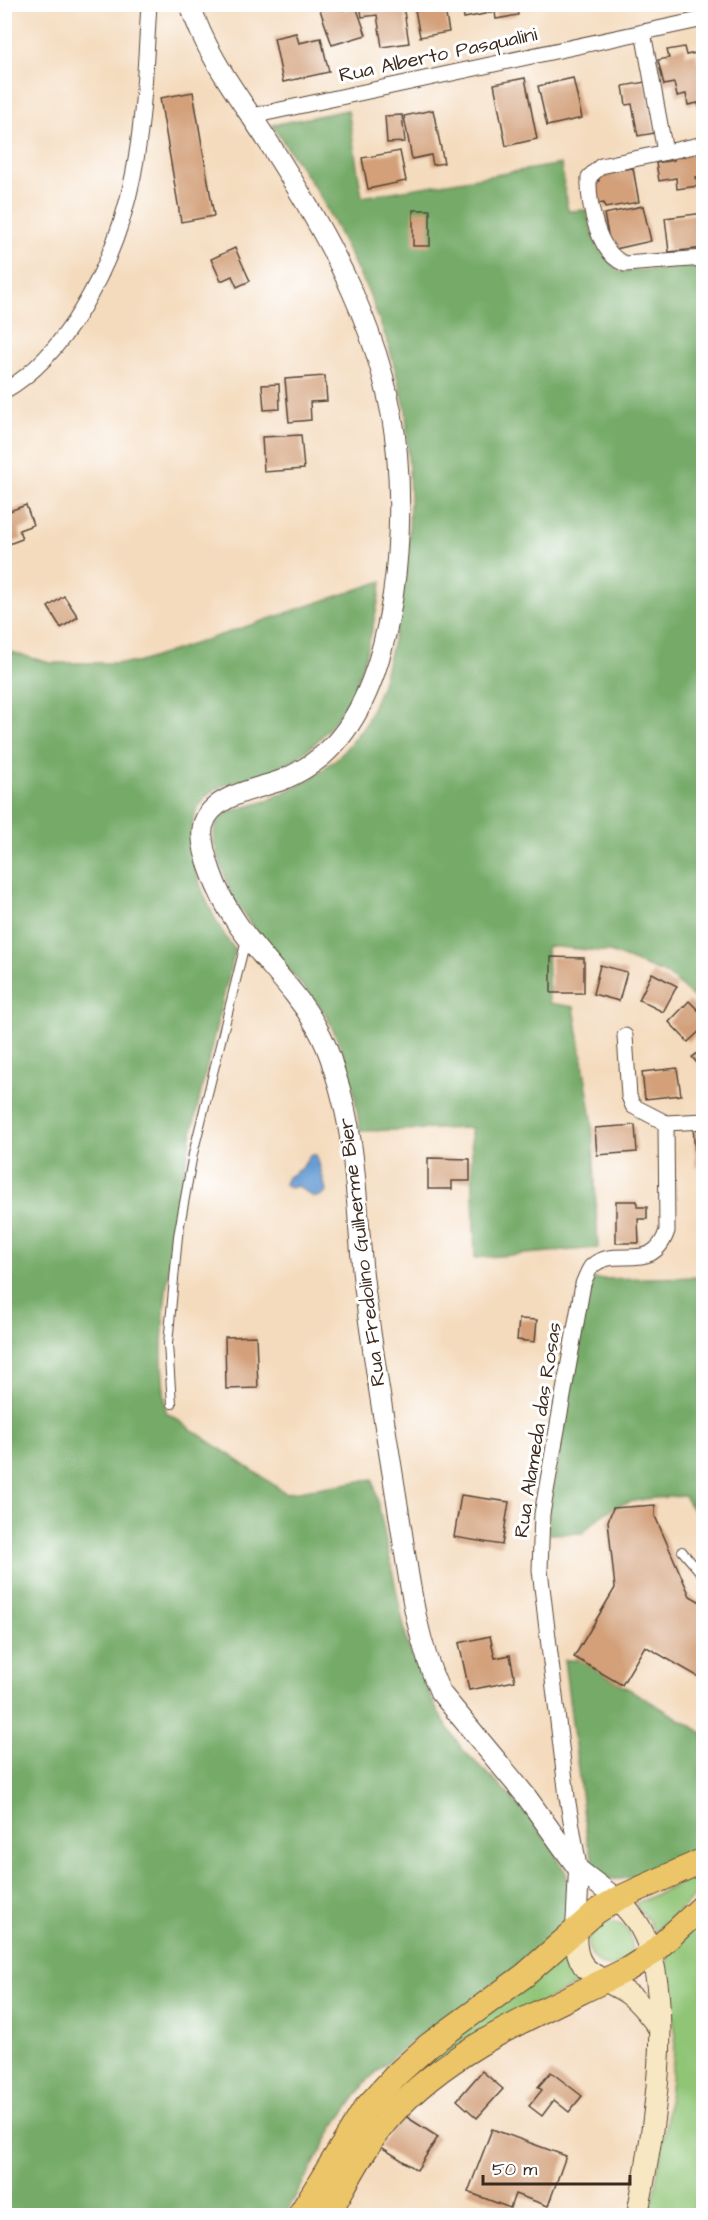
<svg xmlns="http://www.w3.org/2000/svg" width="708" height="2220" viewBox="0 0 708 2220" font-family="'Architects Daughter',sans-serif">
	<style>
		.green { fill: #90c576; stroke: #66784a; stroke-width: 1.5 }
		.forest { fill: #74aa67; stroke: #586a42; stroke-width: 1.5 }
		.water { fill: #679dd4; stroke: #516479; stroke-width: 1.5 }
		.building { fill: #d3a07a }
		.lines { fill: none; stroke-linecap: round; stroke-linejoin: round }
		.service-casing { stroke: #574536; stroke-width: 10 }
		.minor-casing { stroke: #574536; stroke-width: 17 }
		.tertiary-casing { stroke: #574536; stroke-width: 22 }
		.secondary-casing { stroke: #574536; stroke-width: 23 }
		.primary-casing { stroke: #574536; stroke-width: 26 }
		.service { stroke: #fff; stroke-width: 8 }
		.minor { stroke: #fff; stroke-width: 15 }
		.tertiary { stroke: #fff; stroke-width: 20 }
		.secondary { stroke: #f7e8c3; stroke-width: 21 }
		.primary { stroke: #ecc569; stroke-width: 24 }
		.labels { text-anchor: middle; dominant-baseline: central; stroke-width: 6; stroke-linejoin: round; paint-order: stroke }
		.street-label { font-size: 20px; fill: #3b2a1e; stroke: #fff }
	</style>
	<rect width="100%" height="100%" fill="#fff"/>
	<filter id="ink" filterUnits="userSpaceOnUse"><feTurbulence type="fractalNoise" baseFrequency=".0167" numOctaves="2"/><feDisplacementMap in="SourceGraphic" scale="12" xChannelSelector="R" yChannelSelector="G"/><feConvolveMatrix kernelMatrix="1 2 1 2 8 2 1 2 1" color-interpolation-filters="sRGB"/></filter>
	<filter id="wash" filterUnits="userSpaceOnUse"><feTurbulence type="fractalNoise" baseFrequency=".008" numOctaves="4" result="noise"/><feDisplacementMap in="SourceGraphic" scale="24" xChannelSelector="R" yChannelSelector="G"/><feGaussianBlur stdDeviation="1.35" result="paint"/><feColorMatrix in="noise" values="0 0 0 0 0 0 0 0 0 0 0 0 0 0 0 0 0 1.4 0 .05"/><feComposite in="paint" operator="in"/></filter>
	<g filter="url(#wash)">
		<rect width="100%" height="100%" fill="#f4dbbe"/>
		<g class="green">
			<polygon points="703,1873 703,1889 654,1932 649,1921 635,1904"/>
			<polygon points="703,1922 703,2186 689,2215 650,2216 666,2125 676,2034 663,1972 671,1950"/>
			<circle cx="610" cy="1944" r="22"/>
			<path d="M565 1956 567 1966 582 1982 460 2043 316 2215 312 2216C339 2176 364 2130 394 2093 438 2040 513 2004 565 1956Z"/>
		</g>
		<g class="forest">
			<polygon points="348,110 362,197 561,164 568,211 586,210 596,245 619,272 704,265 703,1006 668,975 610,952 547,946 549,1003 574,1007 592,1119 598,1248 475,1258 471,1128 360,1131 353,1085 343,1052 326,1014 255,930 232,897 213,841 215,826 225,813 267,801 309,780 340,756 365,725 381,687 398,621 408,559 410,495 406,410 389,346 369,293 319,194 272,125"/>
			<path d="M382 581C371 638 362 697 319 739 301 758 278 771 253 778 243 781 232 782 222 786 160 813 206 913 235 950 203 1082 169 1208 162 1344 161 1366 164 1389 166 1412L286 1493 373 1479 408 1646 422 1679 439 1714 462 1749 515 1801 549 1843 566 1873 571 1896 568 1920 558 1936 464 2007 407 2044 368 2080 336 2124 285 2215H5L4 650 50 663H137Z"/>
			<path d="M703 1277V1525L684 1496C639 1500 615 1496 583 1533L549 1534V1511L588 1285 594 1279Z"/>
			<path d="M564 1660H580L703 1733V1847C684 1856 624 1888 606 1877 595 1871 590 1851 587 1840Z"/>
		</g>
		<path class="water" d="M310 1155H316C317 1156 326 1189 326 1192 313 1203 309 1193 298 1186L289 1188 285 1184 287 1178 303 1167Z"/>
		<g id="blocks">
			<g class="building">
				<polygon points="318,4 341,4 343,10 356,6 366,35 332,45"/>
				<polygon points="414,4 444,4 449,32 420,37"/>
				<polygon points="462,4 516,4 518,15 496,19 495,12 464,18"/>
				<polygon points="360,5 403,5 409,43 382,47 377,15 362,17"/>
				<rect x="4" y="15" width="5" height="46"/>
				<polygon points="296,33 299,43 321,38 329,72 283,82 274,38"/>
				<polygon points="684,47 686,55 696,53 698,63 704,62 704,115 701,115 698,103 688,105 686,94 677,96 674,83 664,85 658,60 669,58 667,50"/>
				<polygon points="525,78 537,139 506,146 494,84"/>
				<polygon points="573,78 582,118 547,126 538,86"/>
				<polygon points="645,82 655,133 638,136 632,104 626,105 623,86"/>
				<polygon points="193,92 214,216 181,222 160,98"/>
				<polygon points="433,110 444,163 433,165 431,155 412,159 404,116"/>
				<polygon points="402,115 405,142 387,143 385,116"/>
				<polygon points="400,151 406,181 368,189 362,158"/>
				<polygon points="699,151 703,176 696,177 698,186 677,189 676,178 659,181 656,163 674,160 674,155"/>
				<polygon points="633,168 639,202 605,208 604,203 596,204 593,182 599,181 598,173"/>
				<polygon points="643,206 651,241 611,250 604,214"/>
				<rect x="413" y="210" width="17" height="36"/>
				<polygon points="704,213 704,248 669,252 665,218"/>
				<polygon points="235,248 250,281 237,287 232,276 221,281 211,259"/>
				<polygon points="325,376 327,401 310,402 311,420 289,422 285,379"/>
				<polygon points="279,384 280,409 264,410 262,385"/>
				<polygon points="301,435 304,469 264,472 262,437"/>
				<polygon points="26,505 33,525 19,530 22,539 4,546 4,513"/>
				<polygon points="64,596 78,617 61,628 48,607"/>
				<polygon points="551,957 584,958 584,993 551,993"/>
				<polygon points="600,965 627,972 619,1001 593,994"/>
				<polygon points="652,973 677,986 663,1012 639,1000"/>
				<polygon points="689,1001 704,1016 704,1027 688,1042 669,1022"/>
				<polygon points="704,1048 704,1071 692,1057"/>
				<polygon points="677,1068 681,1095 645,1099 642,1072"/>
				<polygon points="635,1125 637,1152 597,1155 595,1128"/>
				<polygon points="704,1125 704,1166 696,1167 693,1126"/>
				<polygon points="428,1158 470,1159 470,1181 452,1181 452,1189 428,1189"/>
				<polygon points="616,1201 637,1201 637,1207 647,1207 647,1219 638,1219 639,1243 616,1243"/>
				<polygon points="519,1319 537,1320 535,1342 517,1340"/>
				<polygon points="256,1336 258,1388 226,1389 225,1337"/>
				<polygon points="461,1495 509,1502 502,1545 454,1537"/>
				<polygon points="655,1505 655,1516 690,1596 704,1604 704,1680 645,1646 622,1685 574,1657 615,1588 608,1521 613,1508"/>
				<polygon points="490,1636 495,1658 510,1655 515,1681 469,1690 459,1643"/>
				<polygon points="482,2071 503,2089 477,2118 457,2100"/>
				<polygon points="551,2072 582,2096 569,2112 554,2100 542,2116 529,2106 542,2090 538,2087"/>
				<polygon points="402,2114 438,2137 417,2170 381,2147"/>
				<polygon points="492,2129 566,2156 548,2206 515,2194 510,2208 468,2192"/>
			</g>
		</g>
	</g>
	<g filter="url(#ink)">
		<use href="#blocks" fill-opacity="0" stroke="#574536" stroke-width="1.5"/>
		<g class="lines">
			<defs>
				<g id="service">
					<polyline points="172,1404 168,1344 178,1236 193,1154 246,940"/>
					<polyline points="682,1551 704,1577"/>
				</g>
				<g id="minor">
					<polyline points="643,32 665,152"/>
					<polyline points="252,116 704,19"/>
					<path d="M704 144 601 166 589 177C588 203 597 253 625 264L704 258"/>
					<path d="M4 391C38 372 62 342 82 309 143 207 142 119 149 4"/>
					<polyline points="625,1036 629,1096 633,1106 666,1123 704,1121"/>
					<path d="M579 1867 567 1797 540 1570 542 1514 583 1284C585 1279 588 1271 591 1267 616 1243 652 1276 667 1231L666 1123"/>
				</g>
				<g id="tertiary">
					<path d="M190 4C206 56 240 98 269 143 330 238 387 340 397 454 405 543 394 695 322 756 310 766 296 774 282 780 258 789 210 795 203 826 200 840 206 858 211 872 234 939 283 969 316 1026 324 1040 330 1055 334 1070 357 1137 356 1205 363 1275 372 1353 386 1431 398 1508 408 1569 414 1635 440 1692L526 1796 579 1870 617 1899"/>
					<polyline points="576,1930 579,1870"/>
				</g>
				<g id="secondary">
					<path d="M617 1899C626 1908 634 1917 640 1927 678 1993 652 2143 637 2216"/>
					<path d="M576 1930C573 1975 596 1973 627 1993 640 2002 650 2016 659 2028"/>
				</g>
				<g id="primary">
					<polyline points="299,2216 365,2109 397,2074 429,2045 525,1975 596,1912 617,1899 704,1860"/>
					<path d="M327 2216C347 2182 365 2144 391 2115 453 2045 547 2010 628 1969L650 1955 704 1905"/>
				</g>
			</defs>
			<use href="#service" class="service-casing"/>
			<use href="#minor" class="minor-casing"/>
			<use href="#tertiary" class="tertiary-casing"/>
			<use href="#secondary" class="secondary-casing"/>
			<use href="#primary" class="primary-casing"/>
			<use href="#service" class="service"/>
			<use href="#minor" class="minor"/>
			<use href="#tertiary" class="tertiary"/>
			<use href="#secondary" class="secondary"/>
			<use href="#primary" class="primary"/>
		</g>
	</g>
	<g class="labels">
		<g class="street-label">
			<text transform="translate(438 55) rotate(-12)">Rua Alberto Pasqualini</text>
			<text transform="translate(362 1252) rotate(-97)">Rua Fredolino Guilherme Bier</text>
			<text transform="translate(538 1430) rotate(-81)">Rua Alameda das Rosas</text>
		</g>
	</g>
	<rect width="708" height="2220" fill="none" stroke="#fff" stroke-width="24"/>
	<path d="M483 2175v9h147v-9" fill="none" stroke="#3b2a1e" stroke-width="3"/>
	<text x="492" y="2175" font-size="18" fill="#3b2a1e" stroke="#ffffff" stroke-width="4.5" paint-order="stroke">50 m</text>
</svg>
